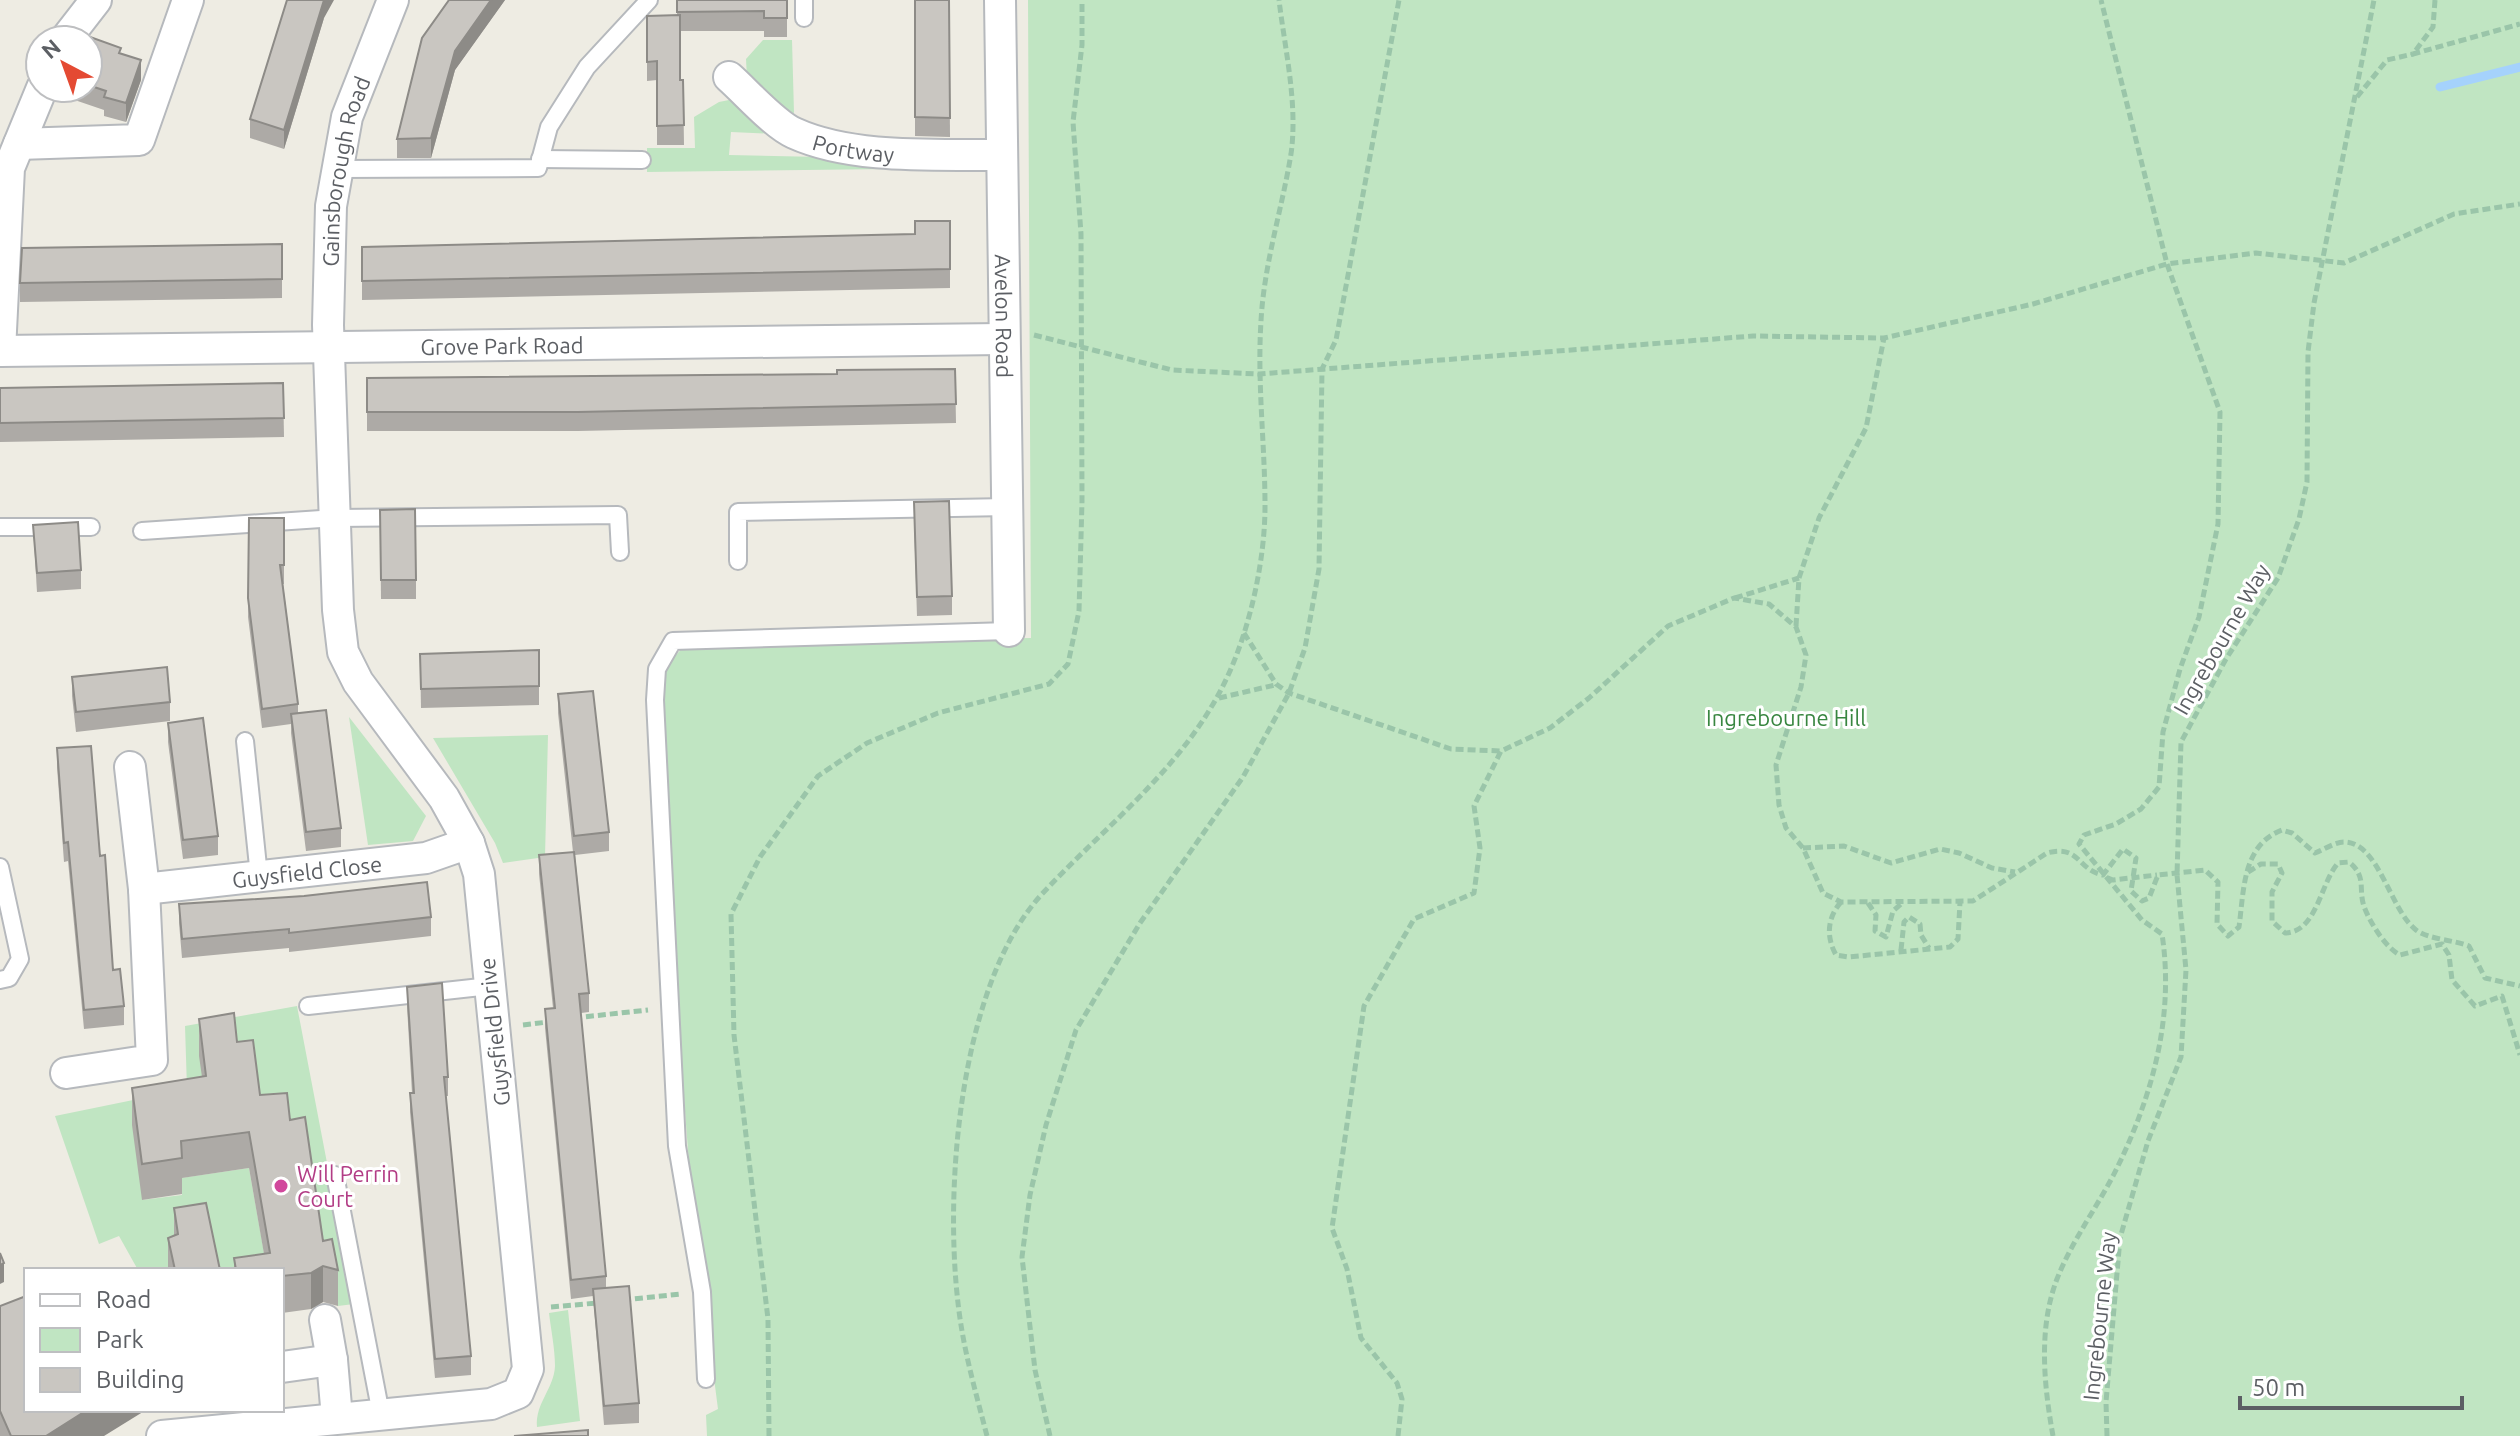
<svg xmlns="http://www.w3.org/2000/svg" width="2520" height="1436" viewBox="0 0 2520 1436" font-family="Ubuntu,sans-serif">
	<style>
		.green { fill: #c0e5c2 }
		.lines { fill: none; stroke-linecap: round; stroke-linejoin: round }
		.stream { stroke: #a5d2fc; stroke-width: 9 }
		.service-casing { stroke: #b6b9bd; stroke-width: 20 }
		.minor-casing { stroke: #b6b9bd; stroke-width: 34 }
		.path { stroke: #9ac5a9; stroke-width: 5; stroke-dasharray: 8 4; stroke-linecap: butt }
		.service { stroke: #fff; stroke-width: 16 }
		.minor { stroke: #fff; stroke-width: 30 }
		.wall { fill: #adaaa6 }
		.shaded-wall { fill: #8d8b87 }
		.building { fill: #c9c6c1; stroke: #8d8b87; stroke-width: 2 }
		.hotel-dot { fill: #d1479c; stroke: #fff; stroke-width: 3 }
		.labels { text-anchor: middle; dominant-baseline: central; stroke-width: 6; stroke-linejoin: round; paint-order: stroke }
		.street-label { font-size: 22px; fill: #5c5f64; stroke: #fff }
		.park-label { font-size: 22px; fill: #388640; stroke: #fff }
		.hotel-label { font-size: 22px; fill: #b23c85; stroke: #fff; text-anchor: start }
	</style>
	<rect width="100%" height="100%" fill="#eeece3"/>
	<g class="green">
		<polygon points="1028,0 2520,0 2520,1436 707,1436 706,1415 718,1409 693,1216 683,1085 662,671 684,646 1031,638"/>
		<polygon points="763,40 792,40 794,113 786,111 747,78 746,59"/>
		<polygon points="734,99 778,134 731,132 729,155 821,157 975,168 647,172 647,148 695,148 694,117 719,102"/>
		<polygon points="349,717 426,816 413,841 368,845"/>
		<polygon points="548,735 545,857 503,863 495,843 433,738"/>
		<polygon points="297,1006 354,1304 338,1306 332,1276 323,1278 305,1154 209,1139 142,1200 182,1195 181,1178 249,1168 267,1270 138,1270 119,1236 99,1244 55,1116 187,1089 185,1026"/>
		<path d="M568 1310 580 1421 537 1427C535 1403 554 1389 555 1366 555 1349 551 1330 549 1313Z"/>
	</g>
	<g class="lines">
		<polyline class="stream" points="2440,87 2520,67"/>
		<defs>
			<g id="service">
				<polyline points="804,0 804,18"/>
				<polyline points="540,159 642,160"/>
				<polyline points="339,169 538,168 549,127 587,67 649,0"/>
				<polyline points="0,527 91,527"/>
				<polyline points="142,531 336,518 618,515 620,552"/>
				<polyline points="738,561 738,512 1008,507"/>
				<polyline points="245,741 259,876"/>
				<polyline points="0,867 20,959 9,978 0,980"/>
				<polyline points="308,1006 490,986"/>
				<polyline points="335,1175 381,1414"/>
				<polyline points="706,1379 702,1292 677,1146 655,700 657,669 673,641 1009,631"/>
			</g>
			<g id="minor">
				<path id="s1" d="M1000 0 1009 631"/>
				<polyline points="65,40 96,0"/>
				<path id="s2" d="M729 77C746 92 774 124 794 133 853 160 938 154 1001 155"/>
				<polyline points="19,144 139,140 188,0"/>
				<path id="s3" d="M0 351 1002 339"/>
				<polyline points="0,351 9,168 42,88"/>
				<path id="s4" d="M144 889 426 858 469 843"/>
				<polyline points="66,1073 152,1060 144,889 130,767"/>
				<polyline points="325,1320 332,1360"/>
				<polyline points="282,1367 332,1360 337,1418"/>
				<path id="s5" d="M162 1436 491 1404 518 1393 528 1369 479 874 469 843 444 798 358 682 343 652 338 610 328 325 331 206 347 117 393 0"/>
			</g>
		</defs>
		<use href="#service" class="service-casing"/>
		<use href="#minor" class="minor-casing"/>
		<g class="path">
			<polyline points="2435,0 2433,27 2413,54 2520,24"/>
			<polyline points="2357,97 2387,60 2413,54"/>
			<polyline points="1034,335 1172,370 1259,374 1753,336 1884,338 2033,304 2167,264 2256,253 2344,263 2454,214 2520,204"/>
			<polyline points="1735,598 1799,578"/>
			<polyline points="1796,626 1799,578 1819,518 1866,428 1884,338"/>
			<polyline points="1244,633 1276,684 1289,693 1451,749 1501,751"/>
			<polyline points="1219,698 1275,685"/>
			<polyline points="1803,848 1844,846 1891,863 1940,849 1959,853 1992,868 2015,872"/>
			<path d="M2248 872 2261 864H2278L2282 873 2272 892V921L2285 933C2317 932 2320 884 2338 863L2349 862C2368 877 2357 890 2365 909 2371 924 2386 948 2400 955L2442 944 2449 955 2452 980 2475 1006 2502 996 2520 1055"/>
			<polyline points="2108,878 2113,880 2157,875"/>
			<path d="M1841 902C1827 918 1826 937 1836 955L1849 957 1950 947 1958 939 1960 902"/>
			<polyline points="1868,903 1876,915 1875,931 1886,937 1893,911 1901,904"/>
			<polyline points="1901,950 1904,922 1909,917 1920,924 1921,935 1929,948"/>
			<polyline points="574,1018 648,1010"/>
			<polyline points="523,1025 548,1022"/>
			<polyline points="623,1300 681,1294"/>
			<polyline points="551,1307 597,1303"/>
			<polyline points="769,1436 768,1319 734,1035 731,914 760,857 818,776 867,743 938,713 1049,684 1068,664 1079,611 1082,501 1081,234 1073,122 1082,45 1082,0"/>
			<path d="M987 1436C978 1401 968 1366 962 1331 941 1210 956 987 1042 894 1109 822 1189 764 1230 671 1251 623 1265 559 1265 506 1265 444 1257 383 1261 321 1264 264 1282 209 1291 154 1298 104 1285 50 1279 0"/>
			<polyline points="1050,1436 1035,1370 1022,1257 1030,1195 1046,1125 1076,1030 1140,923 1243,777 1289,693 1305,648 1319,569 1322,369 1336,340 1399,0"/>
			<path d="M1398 1436 1402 1399 1397 1383 1361 1338 1347 1269 1332 1228 1364 1006 1414 919 1474 893 1480 848 1474 806 1501 751 1550 728 1589 698 1668 626 1734 598 1769 604 1796 627 1806 655 1801 687 1776 765 1779 805 1786 828 1803 848 1823 893 1841 902 1973 901 2047 853C2080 844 2077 870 2103 875L2123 849 2136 858 2131 891 2142 901 2149 898 2158 875 2205 870 2218 882 2217 924 2228 936 2239 927C2244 891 2242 845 2282 830L2292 833 2315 853C2323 850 2335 842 2344 842 2379 842 2390 910 2416 930 2427 939 2454 940 2469 946L2485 978 2520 986"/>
			<path d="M2053 1436C2044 1386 2038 1328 2057 1279 2071 1243 2095 1210 2113 1176 2151 1101 2175 1019 2162 934L2142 920 2079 844 2084 835 2116 824 2141 809 2159 787 2163 732 2180 669 2199 617 2218 524 2220 412 2167 264 2101 0"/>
			<polyline points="2107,1436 2106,1402 2120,1238 2148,1141 2181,1057 2186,970 2177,875 2181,742 2226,659 2278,578 2299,519 2307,482 2308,352 2314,303 2374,0"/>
		</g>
		<use href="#service" class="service"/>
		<use href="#minor" class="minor"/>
	</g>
	<g class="wall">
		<polygon points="449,0 505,0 455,70 431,158 397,158 397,139"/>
		<polygon points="677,0 787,0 787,37 764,37 764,31 680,31 680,80 683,80 684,145 657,145 657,80 647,81 647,16 677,15"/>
		<polygon points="915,0 949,0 950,137 915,136"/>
		<polygon points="324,18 284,149 250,138 250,119"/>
		<polygon points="88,40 121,54 141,80 126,122 104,116 104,110 60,95 60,88 88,88"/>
		<polygon points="950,221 950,288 362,300 362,247 915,234"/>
		<polygon points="282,244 282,298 20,302 20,283"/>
		<polygon points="955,369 956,423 578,431 367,431 367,378 837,374"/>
		<polygon points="283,383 284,437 0,442 0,388"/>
		<polygon points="380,510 416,580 416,599 381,599"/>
		<polygon points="249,518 284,518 284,584 283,584 298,704 298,713 341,828 341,847 306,851 291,733 291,724 262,728 248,617"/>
		<polygon points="914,522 952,596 952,615 917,616"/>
		<polygon points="33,525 81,570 81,589 37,592"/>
		<polygon points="539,650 539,705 421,708 420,654"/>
		<polygon points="72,677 170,702 170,721 76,732 72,696"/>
		<polygon points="558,694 609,832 609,851 575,855 589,993 589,1012 581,1013 606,1276 606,1287 639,1403 639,1423 604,1425 593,1296 571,1299 545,1028 545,1009 553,1008 539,874 539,855 573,852 558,713"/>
		<polygon points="168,723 218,836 218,855 183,859 168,742"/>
		<polygon points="57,748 100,856 113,970 124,1006 124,1025 84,1029 68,861 64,862 57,767"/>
		<polygon points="304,896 431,917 431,936 289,952 289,948 182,958 179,923 179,904"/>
		<polygon points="407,987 448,1077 448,1096 446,1096 471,1356 471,1375 435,1378 410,1112 410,1093 412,1093 407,1006"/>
		<polygon points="199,1019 237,1042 260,1095 290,1120 323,1241 338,1270 338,1306 323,1302 311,1309 282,1313 282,1270 234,1270 234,1258 264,1254 249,1168 182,1178 182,1194 142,1200 132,1125 132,1088 202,1077 199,1056"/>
		<polygon points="174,1208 220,1270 168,1270 168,1238 174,1235"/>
		<polygon points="0,1306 104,1436 0,1436"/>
	</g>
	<g class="shaded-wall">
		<polygon points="324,0 334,0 324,18 284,149 284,130"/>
		<polygon points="491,0 505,0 455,70 431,158 431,138 455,51"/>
		<polygon points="141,60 141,80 126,122 126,103"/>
		<polygon points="4,1263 4,1282 0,1284 0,1265"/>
		<polygon points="323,1266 323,1302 311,1309 311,1273"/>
		<polygon points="87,1410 146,1410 104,1436 46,1436"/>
	</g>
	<g class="building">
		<polygon points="287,0 324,0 284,130 250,119"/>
		<polygon points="449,0 491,0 455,51 431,138 397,139 422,38"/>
		<polygon points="677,0 787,0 787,18 764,18 764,11 677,12"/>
		<polygon points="915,0 949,0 950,118 915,117"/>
		<polygon points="680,15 680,80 683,80 684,125 657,126 657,61 647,62 647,16"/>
		<polygon points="79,33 121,48 119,53 141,60 126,103 104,97 106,91 88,85 88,40 72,40 73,37"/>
		<polygon points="915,221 950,221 950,269 362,281 362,247 915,234"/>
		<polygon points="282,244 282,279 20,283 22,248"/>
		<polygon points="955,369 956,404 578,412 367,412 367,378 837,374 837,370"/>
		<polygon points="283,383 284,418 0,423 0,388"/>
		<polygon points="949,501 952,596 917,597 914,502"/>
		<polygon points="415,509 416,580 381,580 380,510"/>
		<polygon points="249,518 284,518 284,565 280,565 298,704 262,709 248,598"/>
		<polygon points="78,522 81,570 37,573 33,525"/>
		<polygon points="539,650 539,686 421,689 420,654"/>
		<polygon points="167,667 170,702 76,712 72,677"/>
		<polygon points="593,691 609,832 574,836 558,694"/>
		<polygon points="326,710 341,828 306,832 291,714"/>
		<polygon points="203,718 218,836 183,840 168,723"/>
		<polygon points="91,746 100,856 105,855 113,970 120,969 124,1006 84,1010 68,842 64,843 57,748"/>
		<polygon points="574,852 589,993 579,994 606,1276 571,1280 545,1009 555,1008 539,855"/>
		<polygon points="427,882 431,917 289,933 289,929 182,939 179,904 304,896"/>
		<polygon points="442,983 448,1077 444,1077 471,1356 435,1359 410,1093 414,1093 407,987"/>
		<polygon points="234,1013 237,1042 253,1040 260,1095 287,1093 290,1120 305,1117 323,1241 332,1239 338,1270 323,1266 311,1273 282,1276 282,1270 236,1270 234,1258 270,1253 249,1132 181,1141 182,1158 142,1164 132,1088 206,1076 199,1019"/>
		<polygon points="206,1203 220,1270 175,1270 168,1238 178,1234 174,1208"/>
		<polygon points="0,1253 4,1263 0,1265"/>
		<polygon points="629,1286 639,1403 604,1406 593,1289"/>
		<polygon points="26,1296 26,1410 87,1410 46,1436 11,1436 0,1411 0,1306"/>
		<polygon points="588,1430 588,1436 514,1436"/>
	</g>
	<circle class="hotel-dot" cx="281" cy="1186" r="8"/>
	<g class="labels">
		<g class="street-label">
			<text stroke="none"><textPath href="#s2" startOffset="148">Portway</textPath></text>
			<text stroke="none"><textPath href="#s5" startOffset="1628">Gainsborough Road</textPath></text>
			<text stroke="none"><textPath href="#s1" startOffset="316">Avelon Road</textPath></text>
			<text stroke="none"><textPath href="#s3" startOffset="502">Grove Park Road</textPath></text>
			<text transform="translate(2221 639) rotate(-60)">Ingrebourne Way</text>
			<text stroke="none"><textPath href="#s4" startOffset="164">Guysfield Close</textPath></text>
			<text transform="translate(494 1032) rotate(-96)">Guysfield Drive</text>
			<text transform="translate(2099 1316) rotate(-84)">Ingrebourne Way</text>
		</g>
		<g class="park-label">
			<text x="1786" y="717">Ingrebourne Hill</text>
		</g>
		<g class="hotel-label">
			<text x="297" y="1173">Will Perrin<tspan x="297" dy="25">Court</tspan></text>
		</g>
	</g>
	<rect x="24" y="1268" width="260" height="144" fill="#ffffff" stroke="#bebfc1" stroke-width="2"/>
	<rect x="40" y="1294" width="40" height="12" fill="#ffffff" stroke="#bebfc1" stroke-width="2"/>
	<text x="96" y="1308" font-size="24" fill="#5c5f64">Road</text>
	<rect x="40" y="1328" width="40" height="24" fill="#c0e5c2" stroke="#bebfc1" stroke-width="2"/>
	<text x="96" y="1348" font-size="24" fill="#5c5f64">Park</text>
	<rect x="40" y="1368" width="40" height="24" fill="#c9c6c1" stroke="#bebfc1" stroke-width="2"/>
	<text x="96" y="1388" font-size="24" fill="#5c5f64">Building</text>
	<g transform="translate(64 64) rotate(319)"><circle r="38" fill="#ffffff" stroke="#bebfc1" stroke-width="2"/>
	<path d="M0-6L14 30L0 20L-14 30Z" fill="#e44a33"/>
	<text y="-12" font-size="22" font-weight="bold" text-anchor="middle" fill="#5c5f64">N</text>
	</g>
	<path d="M2240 1396v12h222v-12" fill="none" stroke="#5c5f64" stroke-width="4"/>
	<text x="2252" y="1396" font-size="24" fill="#5c5f64" stroke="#ffffff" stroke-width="6" paint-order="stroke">50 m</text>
</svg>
